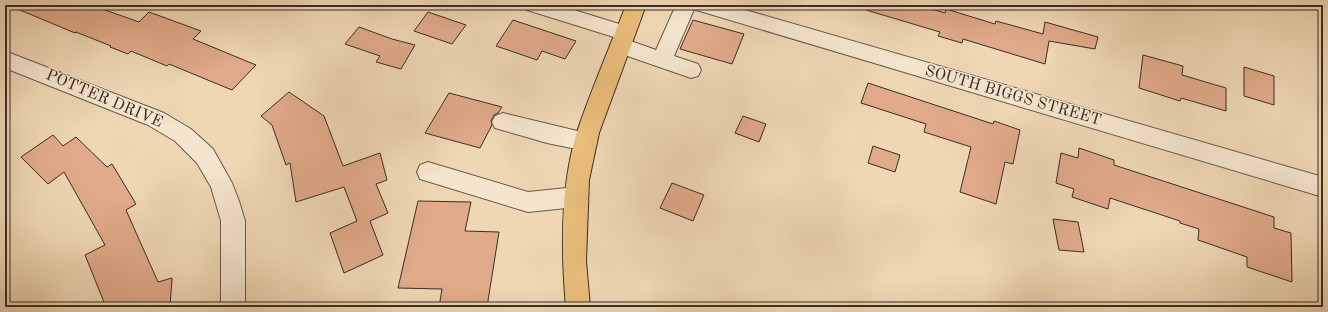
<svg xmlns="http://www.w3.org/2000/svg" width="1328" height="312" viewBox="0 0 1328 312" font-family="'Old Standard TT',serif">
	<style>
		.building { fill: #e1aa8b; stroke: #3b2d25 }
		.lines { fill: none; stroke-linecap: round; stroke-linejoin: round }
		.minor-casing { stroke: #685849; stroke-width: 2 }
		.major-casing { stroke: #3b2d25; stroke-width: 2 }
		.minor { fill: #f5e5ce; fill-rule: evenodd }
		.major { fill: #e8bc7a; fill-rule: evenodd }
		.labels { text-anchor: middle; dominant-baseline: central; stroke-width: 3; stroke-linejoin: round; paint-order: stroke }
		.street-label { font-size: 16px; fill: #3b2d25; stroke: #f5e5ce }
	</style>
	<rect width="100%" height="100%" fill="#efd7b4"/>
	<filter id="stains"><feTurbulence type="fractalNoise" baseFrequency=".005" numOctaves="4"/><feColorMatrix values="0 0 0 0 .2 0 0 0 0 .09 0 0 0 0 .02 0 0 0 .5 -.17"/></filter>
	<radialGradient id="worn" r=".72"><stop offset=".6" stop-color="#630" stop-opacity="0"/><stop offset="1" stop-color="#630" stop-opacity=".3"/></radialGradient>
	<g class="building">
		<polygon points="8,5 91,5 139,22 149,12 201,31 193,39 256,65 232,90 169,64 167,66 131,51 128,54 110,47 111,46 76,32 75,33"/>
		<polygon points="867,5 918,5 945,13 946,9 995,24 996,21 1043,34 1045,22 1098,37 1095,49 1049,41 1045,64 963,39 962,43 938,36 940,32 866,10"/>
		<polygon points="428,12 466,25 452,44 414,31"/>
		<polygon points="513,20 576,41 565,59 542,51 537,60 496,46"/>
		<polygon points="693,20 744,34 732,64 680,49"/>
		<polygon points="359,27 392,39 415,45 401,69 376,62 380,56 345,44"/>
		<polygon points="1143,55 1183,66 1182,75 1226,88 1226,111 1181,98 1180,101 1139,88"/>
		<polygon points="1244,67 1274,76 1274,105 1244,96"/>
		<polygon points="868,83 993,124 994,121 1020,130 1013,164 1005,162 996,204 960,192 971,147 924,132 926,124 861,103"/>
		<polygon points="289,92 324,116 343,166 380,153 387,180 376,184 388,213 370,221 383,255 344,273 330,233 357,221 344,187 296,202 290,163 286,165 272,125 261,116"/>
		<polygon points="449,93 502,107 498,113 494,115 491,121 492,125 480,148 425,133"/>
		<polygon points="743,116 766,124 759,142 735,133"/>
		<polygon points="53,135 63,146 76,137 107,167 112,164 136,204 126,210 158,282 172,278 170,307 106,307 85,255 105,245 64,172 48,184 21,157"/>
		<polygon points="873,146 900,155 895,172 868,163"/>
		<polygon points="1079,148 1114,160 1114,165 1274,217 1274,228 1291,233 1292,282 1247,267 1247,257 1198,240 1199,229 1180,223 1180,221 1110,198 1108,209 1072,197 1074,189 1056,183 1061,153 1078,158"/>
		<polygon points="672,183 704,195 693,221 660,208"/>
		<polygon points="418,201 471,202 465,231 499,232 487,307 439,307 442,289 398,288"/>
		<polygon points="1053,219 1078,222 1084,252 1059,250"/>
	</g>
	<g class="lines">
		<defs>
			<g id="minor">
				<polygon points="524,5 558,5 632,28 635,33 632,38 628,40 656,50 676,5 728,5 1323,177 1323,197 703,12 696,10 695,7 674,56 698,64 701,70 698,76 691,78 613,51 610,45 613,39 617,38 527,10"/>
				<polygon points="5,51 164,113 191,129 213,149 232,183 239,201 245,221 245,307 221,307 221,221 211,187 197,163 175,141 148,125 5,68"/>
				<polygon points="503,113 594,135 597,142 594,149 586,151 547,143 495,128 492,122 495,116"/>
				<polygon points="428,162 528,192 576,187 584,190 587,197 584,204 576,207 528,212 420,179 417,172 420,165"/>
			</g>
			<path id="major" d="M626 5H646L599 133 589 180 586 261 590 307H566C561 251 560 187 577 132 591 90 610 47 626 5Z"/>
		</defs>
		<use href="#minor" class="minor-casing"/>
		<use href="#major" class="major-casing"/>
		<use href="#minor" class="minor"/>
		<use href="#major" class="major"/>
	</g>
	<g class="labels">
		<g class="street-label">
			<text transform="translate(1013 96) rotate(16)">SOUTH BIGGS STREET</text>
			<text transform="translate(104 99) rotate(23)">POTTER DRIVE</text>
		</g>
	</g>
	<rect width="1328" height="312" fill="none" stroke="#efd7b4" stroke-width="20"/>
	<rect x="6" y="6" width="1316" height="300" fill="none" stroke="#3b2d25" stroke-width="2"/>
	<rect x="10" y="10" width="1308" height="292" fill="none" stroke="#3b2d25"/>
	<rect width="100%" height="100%" filter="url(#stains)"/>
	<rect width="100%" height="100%" fill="url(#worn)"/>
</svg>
